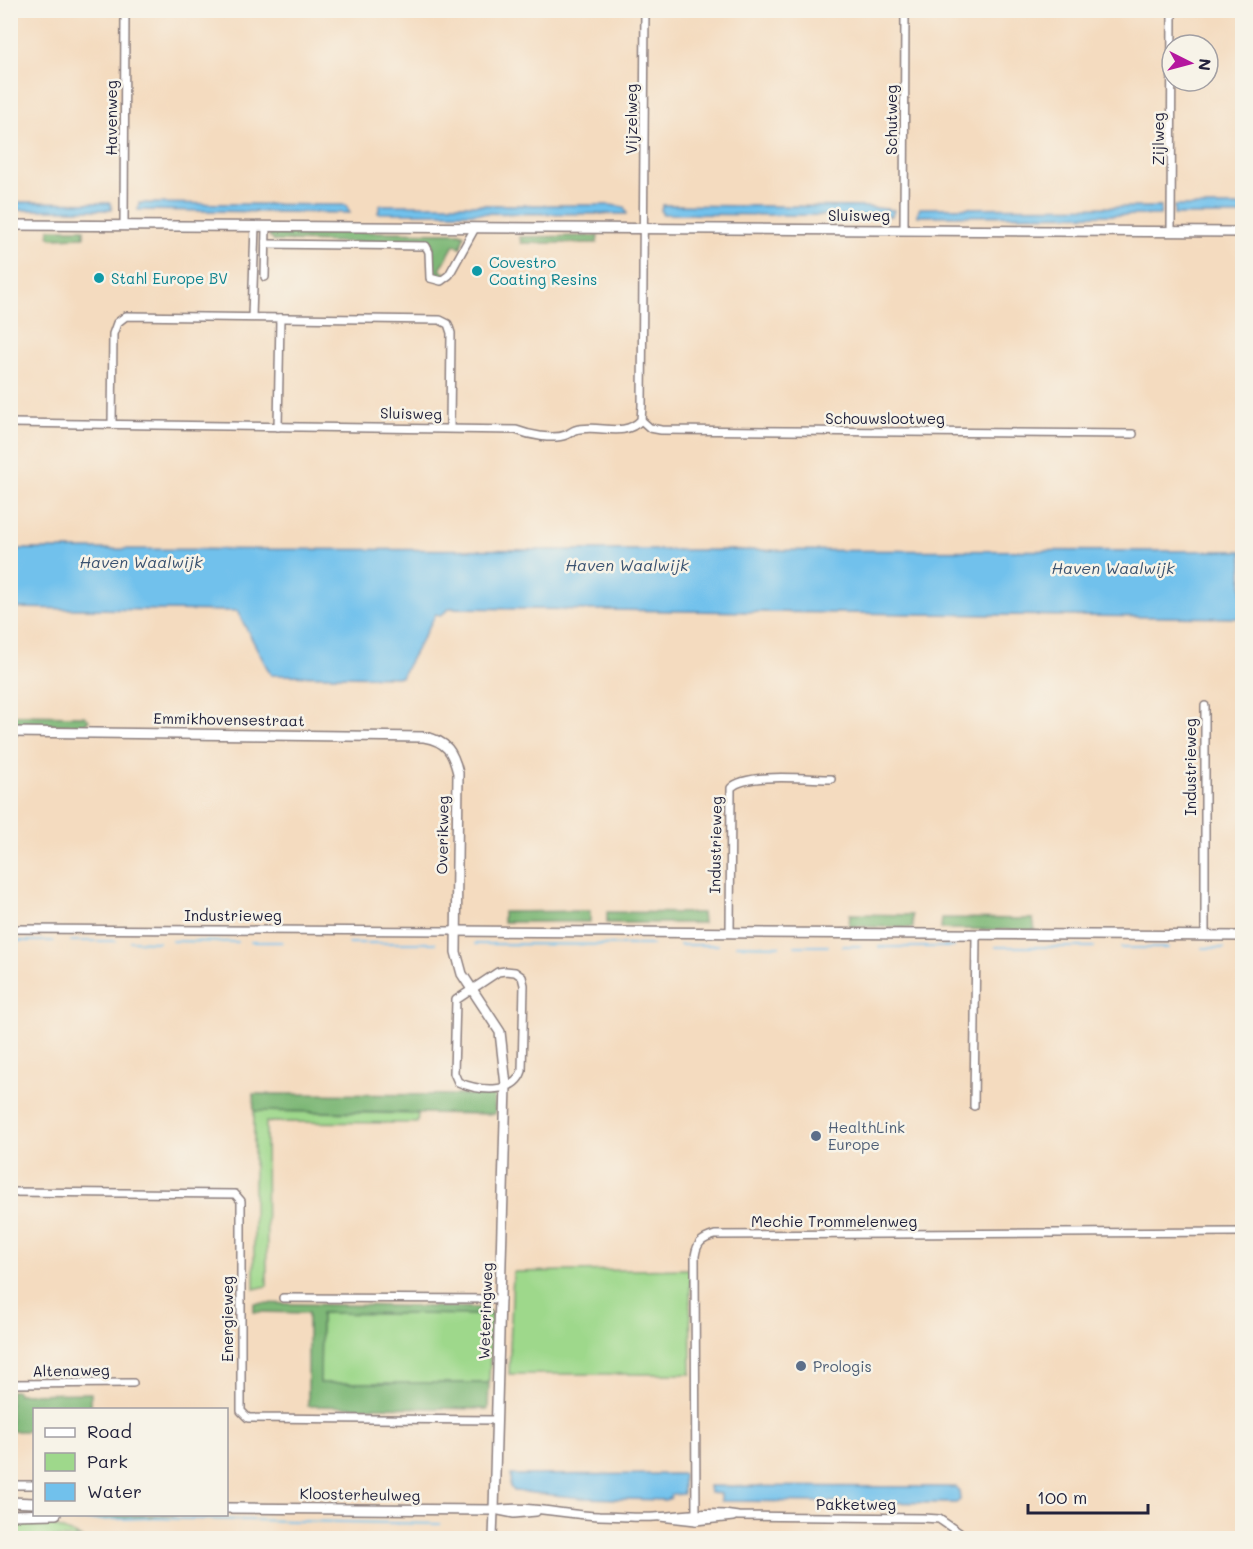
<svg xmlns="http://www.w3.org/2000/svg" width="1253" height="1549" viewBox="0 0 1253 1549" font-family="Mali,sans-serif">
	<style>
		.green { fill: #9ed88b; stroke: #607d63; stroke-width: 1.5 }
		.forest { fill: #7eb877; stroke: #506d59; stroke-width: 1.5 }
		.water { fill: #71c1ec; stroke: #4a7294; stroke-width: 1.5 }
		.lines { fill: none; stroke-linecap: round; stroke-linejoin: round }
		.stream { stroke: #71c1ec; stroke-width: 2 }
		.minor-casing { stroke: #8b7e7d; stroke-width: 10 }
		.tertiary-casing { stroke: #8b7e7d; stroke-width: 12 }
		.minor { stroke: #fff; stroke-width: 7 }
		.tertiary { stroke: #fff; stroke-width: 9 }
		.culture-dot { fill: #0f9aa8; stroke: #f7f3e8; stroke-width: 2 }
		.service-dot { fill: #5c6f8a; stroke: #f7f3e8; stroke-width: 2 }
		.labels { text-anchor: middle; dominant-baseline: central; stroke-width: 5; stroke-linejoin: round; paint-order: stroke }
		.street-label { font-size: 15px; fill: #22223b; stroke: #f7f3e8 }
		.culture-label { font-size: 15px; fill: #0d838f; stroke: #f7f3e8; text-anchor: start }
		.service-label { font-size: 15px; fill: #4e5e75; stroke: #f7f3e8; text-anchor: start }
		.water-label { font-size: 16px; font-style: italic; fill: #3a5270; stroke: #f7f3e8 }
	</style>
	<rect width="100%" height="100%" fill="#f7f3e8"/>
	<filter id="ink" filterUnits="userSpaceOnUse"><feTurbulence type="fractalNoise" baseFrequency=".0167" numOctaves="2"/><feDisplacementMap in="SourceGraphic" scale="12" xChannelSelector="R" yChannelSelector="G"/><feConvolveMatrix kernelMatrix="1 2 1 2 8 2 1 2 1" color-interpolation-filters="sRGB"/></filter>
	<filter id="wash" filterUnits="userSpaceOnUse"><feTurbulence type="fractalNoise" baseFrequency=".008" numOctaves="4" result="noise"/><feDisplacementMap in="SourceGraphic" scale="24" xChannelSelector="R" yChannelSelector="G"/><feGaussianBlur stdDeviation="1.35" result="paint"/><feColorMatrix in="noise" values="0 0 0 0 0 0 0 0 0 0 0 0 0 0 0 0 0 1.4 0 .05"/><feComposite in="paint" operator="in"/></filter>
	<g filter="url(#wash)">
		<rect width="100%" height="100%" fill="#f4dbbf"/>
		<g class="green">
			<polygon points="254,1111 418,1114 417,1123 266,1122 267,1286 254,1289"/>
			<polygon points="690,1269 691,1374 509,1374 513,1272"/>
			<polygon points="321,1313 492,1315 489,1383 320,1383"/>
			<polygon points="68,1514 177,1515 11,1522 10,1517 53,1518"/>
			<polygon points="11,1524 51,1525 82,1538 11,1538"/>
		</g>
		<g class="forest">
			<polygon points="49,229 84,229 84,237 52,238 49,236"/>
			<polygon points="274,231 460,233 464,235 461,247 454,245 440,270 446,274 440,277 432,274 433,243 274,241 269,236"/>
			<polygon points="598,236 597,243 521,243 520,237"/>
			<polygon points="11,715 84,716 89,720 85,725 11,724"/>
			<polygon points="590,911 590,922 503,922 503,912"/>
			<polygon points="607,912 702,913 703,923 607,923"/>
			<polygon points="850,914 912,915 913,928 849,926"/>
			<polygon points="942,918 1033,919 1035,930 941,929"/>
			<polygon points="253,1094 494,1095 495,1114 254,1111"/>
			<polygon points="254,1303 487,1308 492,1315 321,1313 320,1383 489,1383 488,1409 308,1406 308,1313 254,1312"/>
			<polygon points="10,1391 17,1391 18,1394 91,1393 91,1409 34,1410 34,1431 11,1431"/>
		</g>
		<g class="water">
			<polygon points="11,202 110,203 112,210 11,210"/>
			<polygon points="139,203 343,205 346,205 350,213 138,210"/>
			<polygon points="380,205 610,205 624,207 627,214 378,213"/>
			<polygon points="663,205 868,207 894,210 892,216 662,214 661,209"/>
			<rect x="1174" y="206" width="68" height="9"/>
			<polygon points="1161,207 1160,215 918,216 918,212 920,208"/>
			<polygon points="11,549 1242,551 1242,618 450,608 440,616 436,614 401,677 271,675 237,611 11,608"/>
			<polygon points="683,1474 683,1494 671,1495 671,1498 665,1500 582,1498 515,1491 510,1487 511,1475"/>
			<polygon points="709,1486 956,1487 959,1491 960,1500 956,1503 721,1501 721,1494 710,1493"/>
		</g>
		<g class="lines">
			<g class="stream">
				<polyline points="11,941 53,941"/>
				<polyline points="71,941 116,941"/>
				<polyline points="130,941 158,942"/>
				<polyline points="172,941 238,942"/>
				<polyline points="251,942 282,942"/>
				<polyline points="348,943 435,943"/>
				<polyline points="475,944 653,945"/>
				<polyline points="680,945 718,945"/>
				<polyline points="736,945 779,946"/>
				<polyline points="795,946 828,946"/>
				<polyline points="843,946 861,946"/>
				<polyline points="879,947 954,947"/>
				<polyline points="996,947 1094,947"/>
				<polyline points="1121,948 1168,948"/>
				<polyline points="1202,948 1224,948"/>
				<polyline points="1239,948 1242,948"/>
				<polyline points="10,1523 149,1518 440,1524"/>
			</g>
		</g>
	</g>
	<g filter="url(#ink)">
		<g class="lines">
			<defs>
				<g id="minor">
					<polyline points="124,225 125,10"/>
					<polyline points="904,230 905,10"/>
					<polyline points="1171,231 1172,10"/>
					<polyline points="266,244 426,246 429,252 430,278 441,281 449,275 475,228"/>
					<polyline points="265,277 266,226"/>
					<polyline points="252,317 255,226"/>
					<polyline points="641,420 650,428 661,430 1133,434"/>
					<path d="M10 423 516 430C529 435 553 440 566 435 569 434 572 431 575 430 598 423 623 439 641 420L642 406 645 10"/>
					<polyline points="112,424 113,334 117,323 126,316 440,320 448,324 451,333 450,428"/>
					<polyline points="278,427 280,318"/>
					<polyline points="10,929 454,931"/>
					<path d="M730 933 731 788C745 772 809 779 831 779"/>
					<polyline points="1205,936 1205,706"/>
					<path d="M505 971 515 972 522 977 524 985 522 1071C514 1096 476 1090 458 1082L454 1073 456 1000 498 972Z"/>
					<polyline points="974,1106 976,935"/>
					<polyline points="10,1192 235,1194 241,1201 241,1411 248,1418 497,1420"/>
					<polyline points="283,1298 501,1299"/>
					<polyline points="10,1384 133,1383"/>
					<polyline points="10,1485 34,1485"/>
					<path d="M494 1510C528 1504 564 1515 599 1516 618 1516 637 1518 655 1517 684 1515 710 1511 738 1516L923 1518 939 1519 967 1538"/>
					<polyline points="499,1511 514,1514 536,1512"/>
					<polyline points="660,1517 696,1521 733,1517"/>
					<path d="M696 1521 695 1256C697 1242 702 1239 715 1235L1242 1232"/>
					<polyline points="493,1538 494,1510"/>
				</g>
				<g id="tertiary">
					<polyline points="10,225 1242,232"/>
					<path d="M10 732 424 737C447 741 453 752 458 773L456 952 462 974 500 1032 506 1085 494 1510 226 1508"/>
					<polyline points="454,931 1242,936"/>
					<polyline points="10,1502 34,1503"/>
					<polyline points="10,1515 56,1514"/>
				</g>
			</defs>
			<use href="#minor" class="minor-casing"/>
			<use href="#tertiary" class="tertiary-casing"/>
			<use href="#minor" class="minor"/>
			<use href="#tertiary" class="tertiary"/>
		</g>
	</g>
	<g class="culture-dot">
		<circle cx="477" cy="271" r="6"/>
		<circle cx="99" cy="278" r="6"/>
	</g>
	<g class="service-dot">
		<circle cx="816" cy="1136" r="6"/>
		<circle cx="801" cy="1366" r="6"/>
	</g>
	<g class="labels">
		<g class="street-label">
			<text transform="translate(111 118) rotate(-90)">Havenweg</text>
			<text transform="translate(631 119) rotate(-90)">Vijzelweg</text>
			<text transform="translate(891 120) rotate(-90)">Schutweg</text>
			<text transform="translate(1158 139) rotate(-90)">Zijlweg</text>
			<text x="859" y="215">Sluisweg</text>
			<text transform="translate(411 413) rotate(1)">Sluisweg</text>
			<text x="885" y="418">Schouwslootweg</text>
			<text transform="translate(229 719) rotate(1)">Emmikhovensestraat</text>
			<text transform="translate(1190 767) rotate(-90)">Industrieweg</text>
			<text transform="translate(442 835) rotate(-89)">Overikweg</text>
			<text transform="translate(715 845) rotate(-89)">Industrieweg</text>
			<text x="233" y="915">Industrieweg</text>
			<text x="834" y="1221">Mechie Trommelenweg</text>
			<text transform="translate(485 1311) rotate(-88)">Weteringweg</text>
			<text transform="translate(227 1319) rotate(-90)">Energieweg</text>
			<text transform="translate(71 1370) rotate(-1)">Altenaweg</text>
			<text transform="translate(360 1494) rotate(1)">Kloosterheulweg</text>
			<text x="856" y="1504">Pakketweg</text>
		</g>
		<g class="culture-label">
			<text x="489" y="262">Covestro<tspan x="489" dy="17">Coating Resins</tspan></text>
			<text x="111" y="278">Stahl Europe BV</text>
		</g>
		<g class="service-label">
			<text x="828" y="1127">HealthLink<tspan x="828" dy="17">Europe</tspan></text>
			<text x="813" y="1366">Prologis</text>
		</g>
		<g class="water-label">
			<text x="141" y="561">Haven Waalwijk</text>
			<text x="627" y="564">Haven Waalwijk</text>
			<text x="1113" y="567">Haven Waalwijk</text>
		</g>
	</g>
	<rect width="1253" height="1549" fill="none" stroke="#f7f3e8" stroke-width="36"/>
	<rect x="33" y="1408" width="195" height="108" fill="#f7f3e8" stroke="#a29fa3" stroke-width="1.5"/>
	<rect x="45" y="1428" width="30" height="9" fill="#ffffff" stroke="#a29fa3" stroke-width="1.5"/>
	<text x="87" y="1438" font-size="18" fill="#22223b">Road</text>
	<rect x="45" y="1453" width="30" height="18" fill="#9ed88b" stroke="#a29fa3" stroke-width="1.5"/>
	<text x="87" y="1468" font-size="18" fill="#22223b">Park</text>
	<rect x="45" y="1483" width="30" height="18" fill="#71c1ec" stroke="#a29fa3" stroke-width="1.5"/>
	<text x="87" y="1498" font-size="18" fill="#22223b">Water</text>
	<g transform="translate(1190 63) rotate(96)"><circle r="28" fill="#f7f3e8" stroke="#a29fa3" stroke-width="1.5"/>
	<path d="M0-4.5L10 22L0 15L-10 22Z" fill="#b5179e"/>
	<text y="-9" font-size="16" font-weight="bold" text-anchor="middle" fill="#22223b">N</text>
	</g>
	<path d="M1028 1504v9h120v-9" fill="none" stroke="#22223b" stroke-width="3"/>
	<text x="1037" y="1504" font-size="18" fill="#22223b" stroke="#f7f3e8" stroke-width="4.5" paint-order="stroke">100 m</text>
</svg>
